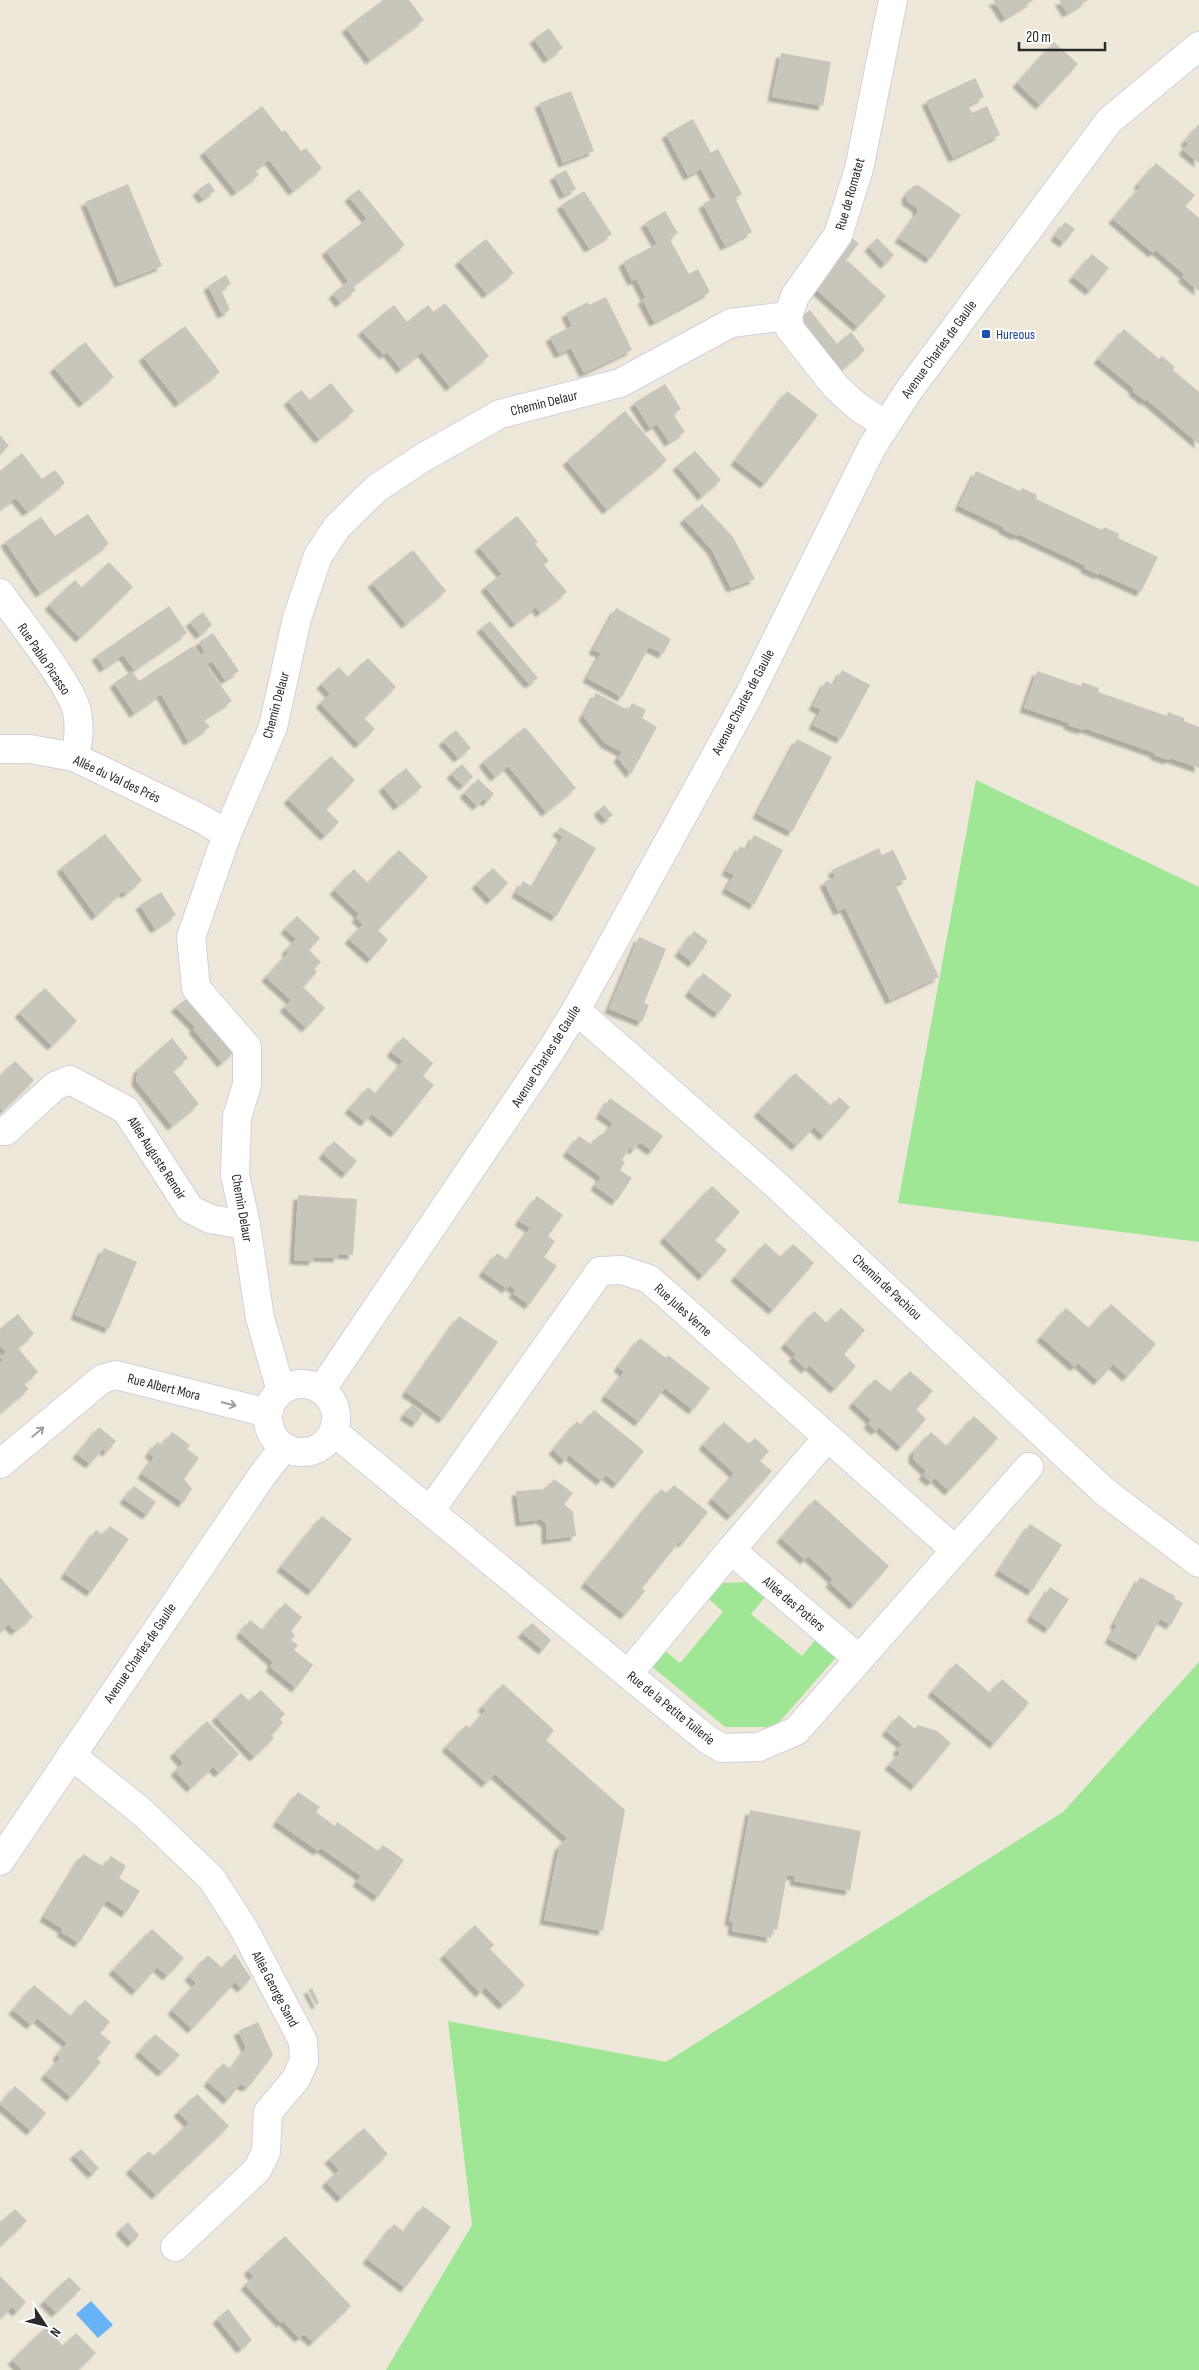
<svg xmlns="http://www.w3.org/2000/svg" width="1199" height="2370" viewBox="0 0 1199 2370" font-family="'Sofia Sans Condensed',sans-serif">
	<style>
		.green { fill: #9fe794 }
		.water { fill: #67b3f5 }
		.building { fill: #c8c5ba; filter: url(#shadow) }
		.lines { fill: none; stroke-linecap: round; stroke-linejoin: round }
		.street-casing { stroke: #d0d0e3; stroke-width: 30 }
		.secondary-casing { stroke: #d0d0e3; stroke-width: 30 }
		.street { stroke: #fff; stroke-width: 28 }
		.secondary { stroke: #fff; stroke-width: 28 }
		.oneway { stroke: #9f9f9f }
		.transit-dot { fill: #1a4fb4; stroke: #fff; stroke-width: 2 }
		.labels { text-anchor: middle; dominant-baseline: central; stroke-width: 4; stroke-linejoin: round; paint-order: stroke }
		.street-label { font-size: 14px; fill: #2a2a2a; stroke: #fff }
		.transit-label { font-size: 14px; fill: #164399; stroke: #fff; text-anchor: start }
	</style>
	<defs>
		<filter id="shadow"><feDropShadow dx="-4.5" dy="4.5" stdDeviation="1" flood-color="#0004"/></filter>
	</defs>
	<rect width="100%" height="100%" fill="#ede8da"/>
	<g class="green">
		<polygon points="976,780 1199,887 1199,1242 898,1203"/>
		<polygon points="749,1582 766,1596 751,1614 802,1656 817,1638 838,1655 775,1727 725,1727 650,1665 663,1649 680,1663 723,1612 708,1598 723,1583"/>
		<polygon points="1199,1662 1199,2370 386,2370 472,2225 448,2021 666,2062 1063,1812"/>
	</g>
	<polygon class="water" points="91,2301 113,2325 98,2338 76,2314"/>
	<g class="building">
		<polygon points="383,0 409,0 424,20 370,60 346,28"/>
		<polygon points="993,0 1034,0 1005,18"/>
		<polygon points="1059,0 1088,0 1067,13"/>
		<polygon points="549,28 563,48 548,59 534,39"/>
		<polygon points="1054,42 1078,64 1040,105 1017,83"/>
		<polygon points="781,53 831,62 823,106 772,97"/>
		<polygon points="975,78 984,97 968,105 972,113 987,106 1000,135 953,158 926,101"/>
		<polygon points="571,91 594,151 563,163 539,103"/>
		<polygon points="262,106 282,132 285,130 301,151 306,148 322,168 293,191 269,160 255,170 259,175 236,192 204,152"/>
		<polygon points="693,119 711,153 718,149 742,194 735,198 752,232 725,246 703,204 716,197 701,169 688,176 666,134"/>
		<polygon points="1199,124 1199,163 1183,150 1188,144 1185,141"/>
		<polygon points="1156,163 1195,195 1185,206 1199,218 1199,291 1182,277 1185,275 1156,250 1153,253 1113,219 1141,186 1138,184"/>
		<polygon points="566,170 576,189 564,195 554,176"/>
		<polygon points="209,182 215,191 203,199 197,191"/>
		<polygon points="128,184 162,266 119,283 85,202"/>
		<polygon points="918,185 961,215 930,259 899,238 918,212 916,207 907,201 906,195 913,186"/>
		<polygon points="359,189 405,245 353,286 356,290 340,303 333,294 348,281 326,251 367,219 349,197"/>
		<polygon points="584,191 612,234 589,248 561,205"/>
		<polygon points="665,211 678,233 669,238 689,274 698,269 710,292 654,322 642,299 646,298 636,279 632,281 623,262 657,244 645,223"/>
		<polygon points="1065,222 1075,229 1064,243 1055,236"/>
		<polygon points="846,234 859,243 845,262 848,261 886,296 858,327 810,284"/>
		<polygon points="877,238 894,255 885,264 869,247"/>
		<polygon points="486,239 514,273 487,294 459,261"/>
		<polygon points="1092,254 1109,268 1090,291 1073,277"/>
		<polygon points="226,275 231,284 221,290 230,310 222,314 208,286"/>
		<polygon points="606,297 632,350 584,373 571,348 559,354 550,337 572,326 566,313 588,302 589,305"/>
		<polygon points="445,303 489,356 450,387 422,352 401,369 387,352 384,355 362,331 394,305 407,322 428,305 434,312"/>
		<polygon points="810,310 837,344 851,332 865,350 841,370 804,324 801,317"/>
		<polygon points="185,326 220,372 179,403 143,357"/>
		<polygon points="1124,329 1159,359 1162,356 1175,367 1173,370 1199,392 1199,444 1146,399 1145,401 1133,391 1134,389 1098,359"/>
		<polygon points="85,342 114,377 83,403 54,368"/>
		<polygon points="331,383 354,411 319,439 288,401 301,390 310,400"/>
		<polygon points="665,384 681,409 673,414 685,432 669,442 657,424 650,428 634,403"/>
		<polygon points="787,391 818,415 765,484 735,461"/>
		<polygon points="625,411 667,460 607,510 567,461"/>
		<polygon points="0,435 9,446 0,453"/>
		<polygon points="695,451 721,480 702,496 677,466"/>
		<polygon points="22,453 42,479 55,470 65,483 27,512 16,498 0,509 0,471"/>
		<polygon points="976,471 1020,491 1022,488 1037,495 1036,499 1102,530 1104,527 1119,534 1118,538 1158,557 1141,592 1099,573 1099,575 1084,568 1086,566 1018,534 1017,536 1003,529 1003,527 959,506"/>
		<polygon points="702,504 733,537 755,579 731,588 712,550 684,519"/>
		<polygon points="88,514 109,544 40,593 5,542 41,517 55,536"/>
		<polygon points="517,516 538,542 535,544 549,561 544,565 567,592 540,613 536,607 515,624 485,587 502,574 479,547"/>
		<polygon points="413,550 446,591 406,624 372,583"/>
		<polygon points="109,562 133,587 80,638 49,605 75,580 82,588"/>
		<polygon points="169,606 187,633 134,670 123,655 104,668 96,656"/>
		<polygon points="616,608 671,639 663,654 649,647 622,697 587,678 601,653 593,650"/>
		<polygon points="203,612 212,625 200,635 190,622"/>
		<polygon points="490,621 538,678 529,684 481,628"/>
		<polygon points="213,633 239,671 225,680 212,661 206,665 232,701 203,719 210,727 188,741 161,694 134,713 114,683 132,671 139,681 193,646 200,655 205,652 199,642"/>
		<polygon points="368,658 396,687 364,718 375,729 359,744 320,703 330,694 321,684 339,667 348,677"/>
		<polygon points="842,670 870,685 841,739 813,725 821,710 813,706 826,681 834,685"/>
		<polygon points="1037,671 1081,686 1082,682 1099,688 1098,692 1167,716 1168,712 1184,718 1184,721 1199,727 1199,768 1170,758 1169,760 1154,755 1155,753 1084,728 1083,730 1068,725 1069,723 1024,708"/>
		<polygon points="596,693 628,710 632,703 646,710 642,718 657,727 631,774 618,758 622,752 605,743 583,716"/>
		<polygon points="525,727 576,788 546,812 508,766 495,777 483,762"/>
		<polygon points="456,730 471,748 458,758 443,741"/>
		<polygon points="797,739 832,757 792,832 757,814"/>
		<polygon points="331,756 355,780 326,809 339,822 325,836 288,799"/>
		<polygon points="462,764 473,777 463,786 451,774"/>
		<polygon points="406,768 422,787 398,806 383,787"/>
		<polygon points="478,779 494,794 487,802 484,799 477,806 464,793"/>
		<polygon points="604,805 613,815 606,820 598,811"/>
		<polygon points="560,827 596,848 556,917 516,893 523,881 533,887 563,836 557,832"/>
		<polygon points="105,834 142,880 126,894 123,891 96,916 61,868"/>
		<polygon points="754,835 783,850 754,905 726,889 734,875 726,871 740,846 747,850"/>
		<polygon points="879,848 882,855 893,850 907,879 895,884 939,977 890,1000 845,908 838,911 824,882 835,877 832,870"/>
		<polygon points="399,850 428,877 378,930 388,940 371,959 349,939 363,924 356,918 359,914 334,890 354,869 368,883"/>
		<polygon points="493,868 508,883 491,900 476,884"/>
		<polygon points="161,892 176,915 155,929 140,905"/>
		<polygon points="297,916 320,938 309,950 321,962 314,969 317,972 303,987 325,1008 306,1028 284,1007 291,1000 266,977 288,953 286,950 296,939 285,929"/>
		<polygon points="694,931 708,941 693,963 679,952"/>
		<polygon points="639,937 666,949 644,1003 649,1005 642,1022 609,1009"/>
		<polygon points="703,973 732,995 718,1014 689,992"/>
		<polygon points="45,988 77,1021 52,1046 19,1013"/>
		<polygon points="188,998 235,1051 222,1063 193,1029 195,1027 175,1007"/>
		<polygon points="403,1037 433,1063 423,1076 434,1085 395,1133 372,1114 365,1122 349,1109 368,1087 376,1094 403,1061 391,1052"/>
		<polygon points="172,1038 188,1058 173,1071 199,1104 172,1126 136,1081 138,1069"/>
		<polygon points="15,1061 34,1080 3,1111 0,1108 0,1076"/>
		<polygon points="795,1073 832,1106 839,1097 850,1107 824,1136 814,1127 796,1146 758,1112"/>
		<polygon points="610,1098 663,1136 652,1151 640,1142 634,1150 630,1147 622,1160 625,1162 620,1170 632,1178 616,1201 595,1186 601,1177 567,1152 579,1136 592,1145 599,1135 605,1134 613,1123 600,1114"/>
		<polygon points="334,1141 357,1161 346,1174 323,1154"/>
		<polygon points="712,1186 740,1212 715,1240 727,1250 703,1276 664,1238"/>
		<polygon points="298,1195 357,1199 353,1255 338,1254 338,1258 314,1257 313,1261 294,1260"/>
		<polygon points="537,1196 563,1215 548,1236 555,1241 544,1257 557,1266 529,1305 513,1293 516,1290 509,1285 507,1289 483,1272 497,1253 508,1260 530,1228 519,1221"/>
		<polygon points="765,1243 781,1257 793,1244 814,1263 773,1310 735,1277"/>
		<polygon points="104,1248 137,1262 109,1329 75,1315"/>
		<polygon points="1111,1304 1156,1344 1127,1377 1113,1364 1098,1381 1078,1363 1075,1367 1041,1337 1066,1308 1089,1328"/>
		<polygon points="841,1308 865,1330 844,1354 856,1366 835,1389 809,1365 806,1369 793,1357 796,1354 785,1344 814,1311 827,1323"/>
		<polygon points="18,1314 34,1334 18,1348 38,1372 24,1384 29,1389 0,1413 0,1363 3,1360 1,1357 6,1352 0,1345 0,1329"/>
		<polygon points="459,1316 498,1342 443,1419 406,1392"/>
		<polygon points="640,1338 666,1358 668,1355 710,1388 693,1410 665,1388 639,1422 605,1396 624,1372 618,1367"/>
		<polygon points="910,1371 933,1391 916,1409 926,1419 901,1447 879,1427 876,1431 868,1424 871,1420 853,1403 875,1379 891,1392"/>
		<polygon points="412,1405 423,1413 416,1423 404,1415"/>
		<polygon points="594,1410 644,1451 617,1484 606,1475 601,1481 569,1455 565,1461 553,1450 577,1421 581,1425"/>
		<polygon points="974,1416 998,1438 949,1491 935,1478 931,1482 923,1475 926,1471 913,1459 913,1452 931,1432 947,1446"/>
		<polygon points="724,1422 749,1444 755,1438 769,1451 760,1461 772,1471 731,1516 712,1499 734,1473 703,1445"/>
		<polygon points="99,1427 116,1441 107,1452 103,1449 90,1464 77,1454"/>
		<polygon points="172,1432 190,1445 187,1449 199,1458 184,1479 192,1489 183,1503 142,1474 154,1457 149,1453 157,1442 162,1445"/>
		<polygon points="554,1479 573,1493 564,1504 573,1512 576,1536 546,1540 546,1523 539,1518 538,1520 520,1522 516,1491 546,1489"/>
		<polygon points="674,1485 708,1512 683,1543 680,1541 642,1588 645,1591 625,1615 585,1583 661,1489 667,1493"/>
		<polygon points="134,1486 156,1502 147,1515 124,1499"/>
		<polygon points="815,1499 889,1566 854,1605 830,1583 833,1579 808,1556 805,1560 781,1538"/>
		<polygon points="322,1516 352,1539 312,1591 281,1567"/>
		<polygon points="1030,1524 1062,1545 1032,1591 999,1571"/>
		<polygon points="110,1526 129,1539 91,1592 65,1574 96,1530 103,1535"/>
		<polygon points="0,1577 33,1617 15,1631 9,1624 0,1632"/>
		<polygon points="1140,1577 1175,1596 1174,1598 1183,1603 1171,1625 1160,1619 1140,1656 1109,1639 1117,1625 1114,1624"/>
		<polygon points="1050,1587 1069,1599 1049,1629 1031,1617"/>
		<polygon points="285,1603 302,1617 291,1631 295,1635 291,1640 298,1645 294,1650 313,1665 296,1688 270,1667 273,1662 240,1633 250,1620 263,1630"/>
		<polygon points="532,1623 551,1640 543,1650 522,1633"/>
		<polygon points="956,1663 990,1693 1002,1679 1029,1703 994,1744 932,1692"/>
		<polygon points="503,1684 554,1730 546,1740 625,1810 603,1931 544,1920 559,1847 567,1838 495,1774 486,1783 446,1747 466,1725 470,1728 486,1710 482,1707"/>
		<polygon points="261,1690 285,1714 280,1719 283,1723 271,1735 274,1738 254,1757 216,1717 241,1693 249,1701"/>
		<polygon points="899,1715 915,1729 918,1725 937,1731 951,1743 915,1786 889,1765 900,1753 897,1750 902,1744 886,1731"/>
		<polygon points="207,1721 239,1754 219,1773 213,1767 191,1788 175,1771 183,1763 174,1753"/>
		<polygon points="298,1792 320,1807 316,1812 335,1826 337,1822 378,1851 383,1845 404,1860 378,1897 357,1882 361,1876 321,1848 318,1851 277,1822"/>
		<polygon points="750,1810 861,1831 850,1891 794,1881 795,1876 787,1875 777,1930 772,1929 771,1938 732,1931 733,1922 729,1921"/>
		<polygon points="83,1854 104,1867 111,1856 126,1866 119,1878 140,1891 126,1913 107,1900 79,1943 61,1932 63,1929 44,1917"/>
		<polygon points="475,1925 494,1945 490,1949 525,1985 503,2005 485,1987 480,1993 444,1955"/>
		<polygon points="152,1929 184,1958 167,1976 157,1967 136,1991 113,1970"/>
		<polygon points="235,1954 251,1978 242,1988 235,1982 192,2029 172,2010 196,1983 189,1976 208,1955 222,1968"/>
		<polygon points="34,1985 71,2016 85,2000 110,2022 100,2033 111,2042 97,2059 101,2062 71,2097 45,2075 60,2058 57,2055 67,2043 37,2018 31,2025 13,2010"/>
		<polygon points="312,1988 319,2003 316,2005 308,1990"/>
		<polygon points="258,2022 273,2055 250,2085 246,2087 240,2084 228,2100 208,2082 223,2063 231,2069 246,2048 238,2031"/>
		<polygon points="155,2034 180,2055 162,2072 139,2052"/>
		<polygon points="15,2086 46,2113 31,2131 0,2104"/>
		<polygon points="197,2094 229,2126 156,2195 130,2169 149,2151 154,2156 189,2123 178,2112"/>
		<polygon points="364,2128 388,2154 341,2198 326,2182 339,2170 329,2159"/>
		<polygon points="81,2149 99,2168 92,2174 74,2155"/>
		<polygon points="423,2206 451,2227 405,2288 367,2259 394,2224 404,2232"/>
		<polygon points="15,2209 27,2221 0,2246 0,2223"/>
		<polygon points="128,2222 139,2235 132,2243 120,2230"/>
		<polygon points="285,2236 351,2306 313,2342 304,2334 299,2338 283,2321 281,2323 245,2285 254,2277 248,2270"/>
		<polygon points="0,2276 26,2302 17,2312 12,2307 0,2319"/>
		<polygon points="69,2277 81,2289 56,2313 44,2301"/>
		<polygon points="228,2309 252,2340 241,2349 217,2319"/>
		<polygon points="46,2327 63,2346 76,2333 96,2353 78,2370 22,2370 12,2360"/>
	</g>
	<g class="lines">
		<defs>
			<g id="street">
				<polyline points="886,425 858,407 836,387 790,329 788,316 795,296 838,235 859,169 893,0"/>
				<path d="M0 593C17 618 73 687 77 712 80 728 79 742 74 757"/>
				<polyline points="0,749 30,749 74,757 200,818 227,834"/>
				<polyline points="576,1010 773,1182 1105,1492 1199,1563"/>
				<polyline points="0,1131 6,1131 55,1086 70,1080 126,1110 190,1209 210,1219 246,1225"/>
				<polyline points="281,1391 260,1318 246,1225 235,1175 237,1117 247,1085 247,1047 196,988 191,937 227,834 273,727 297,618 318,556 337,527 377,488 424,457 500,414 620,383 731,323 788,316"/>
				<polyline points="334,1432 708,1740 722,1748 759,1747 796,1731 1029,1467"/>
				<polyline points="0,1464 102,1379 116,1375 268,1413"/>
				<polyline points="430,1511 600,1271 622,1270 649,1279 954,1549"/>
				<polyline points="731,1550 827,1438"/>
				<polyline points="628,1674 731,1550 858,1658"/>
				<polyline points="71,1755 142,1812 212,1879 244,1929 303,2041 304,2061 296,2079 268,2112 266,2152 257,2170 175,2247"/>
			</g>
			<g id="secondary">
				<circle cx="302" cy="1418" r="34"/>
				<polyline points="322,1389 550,1052 576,1010 749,695 872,447 909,390 1109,121 1199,46"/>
				<polyline points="0,1861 261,1477 284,1447"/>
			</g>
		</defs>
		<use href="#street" class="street-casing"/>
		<use href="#secondary" class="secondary-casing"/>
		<use href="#street" class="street"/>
		<use href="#secondary" class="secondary"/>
	</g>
	<defs><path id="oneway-shaft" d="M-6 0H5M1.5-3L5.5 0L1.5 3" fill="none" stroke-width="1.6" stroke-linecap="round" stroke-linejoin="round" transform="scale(1.25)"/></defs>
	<g class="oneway">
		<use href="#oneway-shaft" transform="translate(229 1404) rotate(14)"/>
		<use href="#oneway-shaft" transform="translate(38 1432) rotate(-40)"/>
	</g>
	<rect class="transit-dot" x="981" y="329" width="10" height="10" rx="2.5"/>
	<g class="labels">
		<g class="street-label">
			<text transform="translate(850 194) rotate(-74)">Rue de Romatet</text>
			<text transform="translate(939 349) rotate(-54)">Avenue Charles de Gaulle</text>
			<text transform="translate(544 403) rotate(-14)">Chemin Delaur</text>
			<text transform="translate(44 659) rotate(56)">Rue Pablo Picasso</text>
			<text transform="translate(743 702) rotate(-62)">Avenue Charles de Gaulle</text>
			<text transform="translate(276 705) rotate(-75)">Chemin Delaur</text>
			<text transform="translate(117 779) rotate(25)">Allée du Val des Prés</text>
			<text transform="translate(546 1056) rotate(-58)">Avenue Charles de Gaulle</text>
			<text transform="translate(157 1158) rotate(57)">Allée Auguste Renoir</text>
			<text transform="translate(242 1208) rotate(80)">Chemin Delaur</text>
			<text transform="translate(887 1287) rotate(43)">Chemin de Pachiou</text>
			<text transform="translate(683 1310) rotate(42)">Rue Jules Verne</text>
			<text transform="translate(164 1387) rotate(14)">Rue Albert Mora</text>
			<text transform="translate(794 1604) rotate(40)">Allée des Potiers</text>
			<text transform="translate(140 1653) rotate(-56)">Avenue Charles de Gaulle</text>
			<text transform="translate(671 1708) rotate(39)">Rue de la Petite Tuilerie</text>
			<text transform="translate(275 1989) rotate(62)">Allée George Sand</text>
		</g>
		<g class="transit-label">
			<text x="996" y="334">Hureous</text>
		</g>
	</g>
	<g transform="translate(45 2325) rotate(125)" stroke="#ffffff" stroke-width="4" paint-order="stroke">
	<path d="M0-4L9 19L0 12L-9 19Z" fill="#2a2a2a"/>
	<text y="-8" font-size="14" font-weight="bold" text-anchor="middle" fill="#2a2a2a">N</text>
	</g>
	<path d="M1019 42v8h86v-8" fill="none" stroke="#2a2a2a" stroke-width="2.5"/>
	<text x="1026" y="42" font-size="15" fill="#2a2a2a" stroke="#ffffff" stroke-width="4" paint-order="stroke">20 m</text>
</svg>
